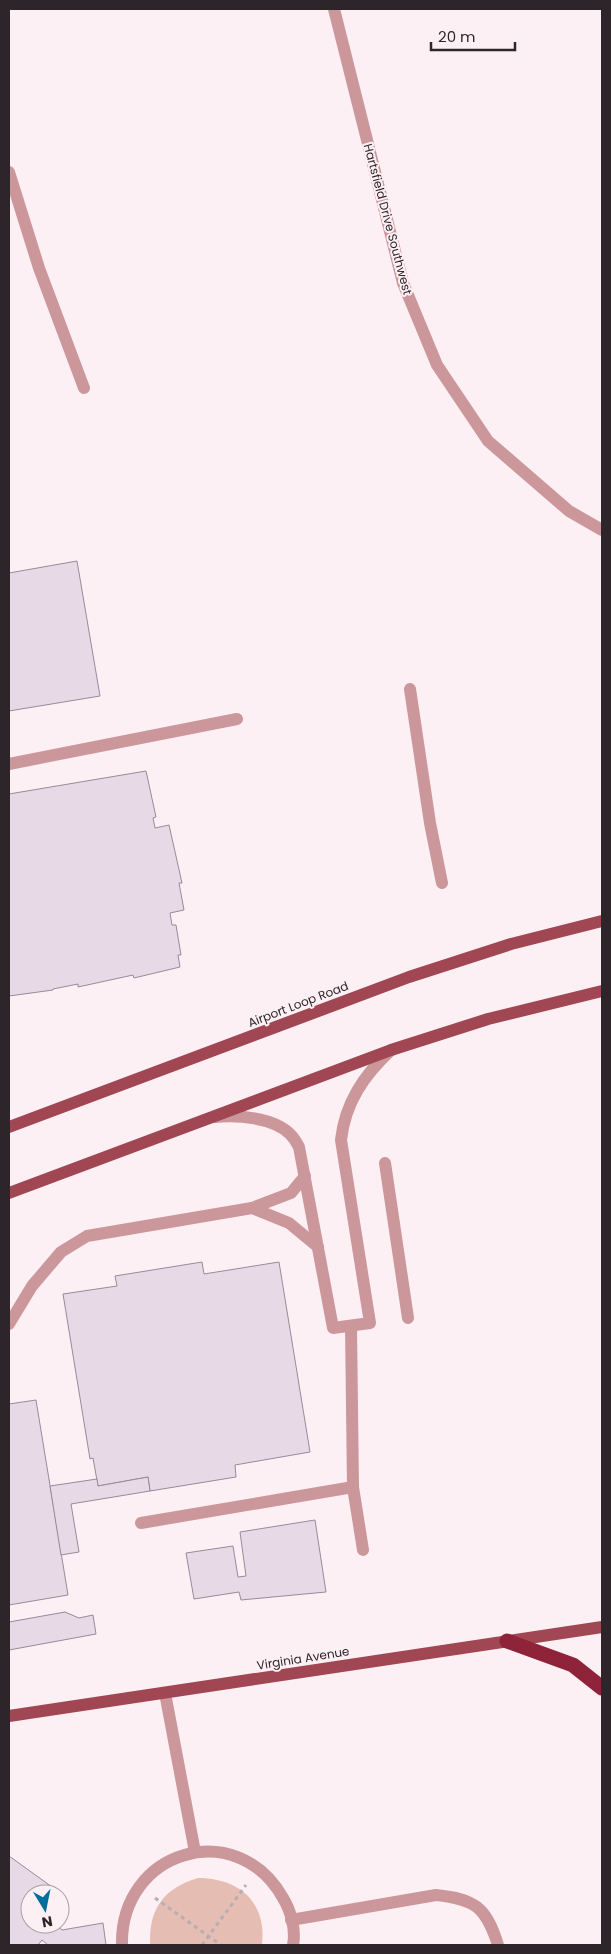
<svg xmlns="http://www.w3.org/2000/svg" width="611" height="1954" viewBox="0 0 611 1954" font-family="Poppins,sans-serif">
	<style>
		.green { fill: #e6bdb2 }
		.building { fill: #e8d9e7; stroke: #998a98 }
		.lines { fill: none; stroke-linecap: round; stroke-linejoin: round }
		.path { stroke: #b8adb2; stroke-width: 3; stroke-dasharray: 4 4; stroke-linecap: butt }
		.minor { stroke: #cc979b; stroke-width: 12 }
		.major { stroke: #a14653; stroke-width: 12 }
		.highway { stroke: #8e233a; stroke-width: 15 }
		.labels { text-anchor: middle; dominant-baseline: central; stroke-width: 4; stroke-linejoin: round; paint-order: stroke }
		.street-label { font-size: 12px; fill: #2d2529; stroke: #fdf0f5 }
	</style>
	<rect width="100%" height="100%" fill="#fdf0f5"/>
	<path class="green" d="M198 1878C239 1878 267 1902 262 1945H150C149 1908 163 1889 198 1878Z"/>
	<g class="building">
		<polygon points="77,561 100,696 9,711 9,573"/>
		<polygon points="146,771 156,817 153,818 155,828 169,825 182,883 179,883 184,910 170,913 172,925 176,925 181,955 178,955 180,967 134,978 133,975 78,987 78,984 53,989 53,990 9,996 9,794"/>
		<polygon points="202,1262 204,1274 279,1262 310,1452 235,1465 236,1477 150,1491 148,1477 98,1486 93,1458 90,1459 63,1294 117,1286 115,1276"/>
		<polygon points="36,1400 68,1595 9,1605 9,1404"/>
		<polygon points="148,1477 150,1491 71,1504 79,1552 61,1555 50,1486 97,1479 98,1486"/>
		<polygon points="315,1520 326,1592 241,1600 239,1592 194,1599 186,1553 233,1546 238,1577 246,1576 240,1532"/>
		<polygon points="65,1612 79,1618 93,1615 96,1634 9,1650 9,1622"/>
		<polygon points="9,1856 59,1892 57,1894 30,1894 30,1924 55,1924 62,1930 103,1923 106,1945 48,1945 42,1940 38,1945 9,1945"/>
	</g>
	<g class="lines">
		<g class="path">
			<polyline points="155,1898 221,1945"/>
			<polyline points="202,1945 246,1885"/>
		</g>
		<g class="minor">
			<polyline points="334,9 403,283 437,365 488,441 569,511 602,530"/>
			<polyline points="9,172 39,268 84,388"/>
			<polyline points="410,689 430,823 442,883"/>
			<polyline points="9,764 237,719"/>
			<path d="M215 1117C237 1115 273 1117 290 1134 294 1138 297 1143 299 1147L333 1328 370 1323 341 1140C345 1103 364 1075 391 1050"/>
			<polyline points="385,1163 408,1318"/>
			<polyline points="252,1208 289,1223 318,1247"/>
			<polyline points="9,1324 32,1286 61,1252 87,1236 252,1208 291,1193 305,1176"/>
			<polyline points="351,1326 353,1487 363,1550"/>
			<polyline points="141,1523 353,1487"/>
			<polyline points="165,1693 195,1852"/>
			<path d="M291 1920 436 1895C475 1899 486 1907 498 1945"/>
			<path d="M122 1945C120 1850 237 1816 283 1898 291 1911 296 1930 293 1945"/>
		</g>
		<g class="major">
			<polyline points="9,1127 409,977 511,944 602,921"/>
			<polyline points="9,1193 391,1050 488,1019 602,991"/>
			<polyline points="9,1716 602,1627"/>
		</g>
		<polyline class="highway" points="507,1641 573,1665 602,1688"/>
	</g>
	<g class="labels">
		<g class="street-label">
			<text transform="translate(388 219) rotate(75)">Hartsfield Drive Southwest</text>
			<text transform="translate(298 1004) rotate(-21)">Airport Loop Road</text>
			<text transform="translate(303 1658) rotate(-9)">Virginia Avenue</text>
		</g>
	</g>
	<rect width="611" height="1954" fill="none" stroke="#2d2529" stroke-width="20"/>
	<g transform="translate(45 1909) rotate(170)"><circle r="24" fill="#fdf0f5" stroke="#aa9fa3"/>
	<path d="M0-4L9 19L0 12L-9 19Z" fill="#006e9a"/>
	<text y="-8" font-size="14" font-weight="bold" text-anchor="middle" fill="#2d2529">N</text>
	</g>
	<path d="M431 42v8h84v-8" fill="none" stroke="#2d2529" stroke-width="2.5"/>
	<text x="438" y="42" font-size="15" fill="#2d2529" stroke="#fdf0f5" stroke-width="4" paint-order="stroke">20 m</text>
</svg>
